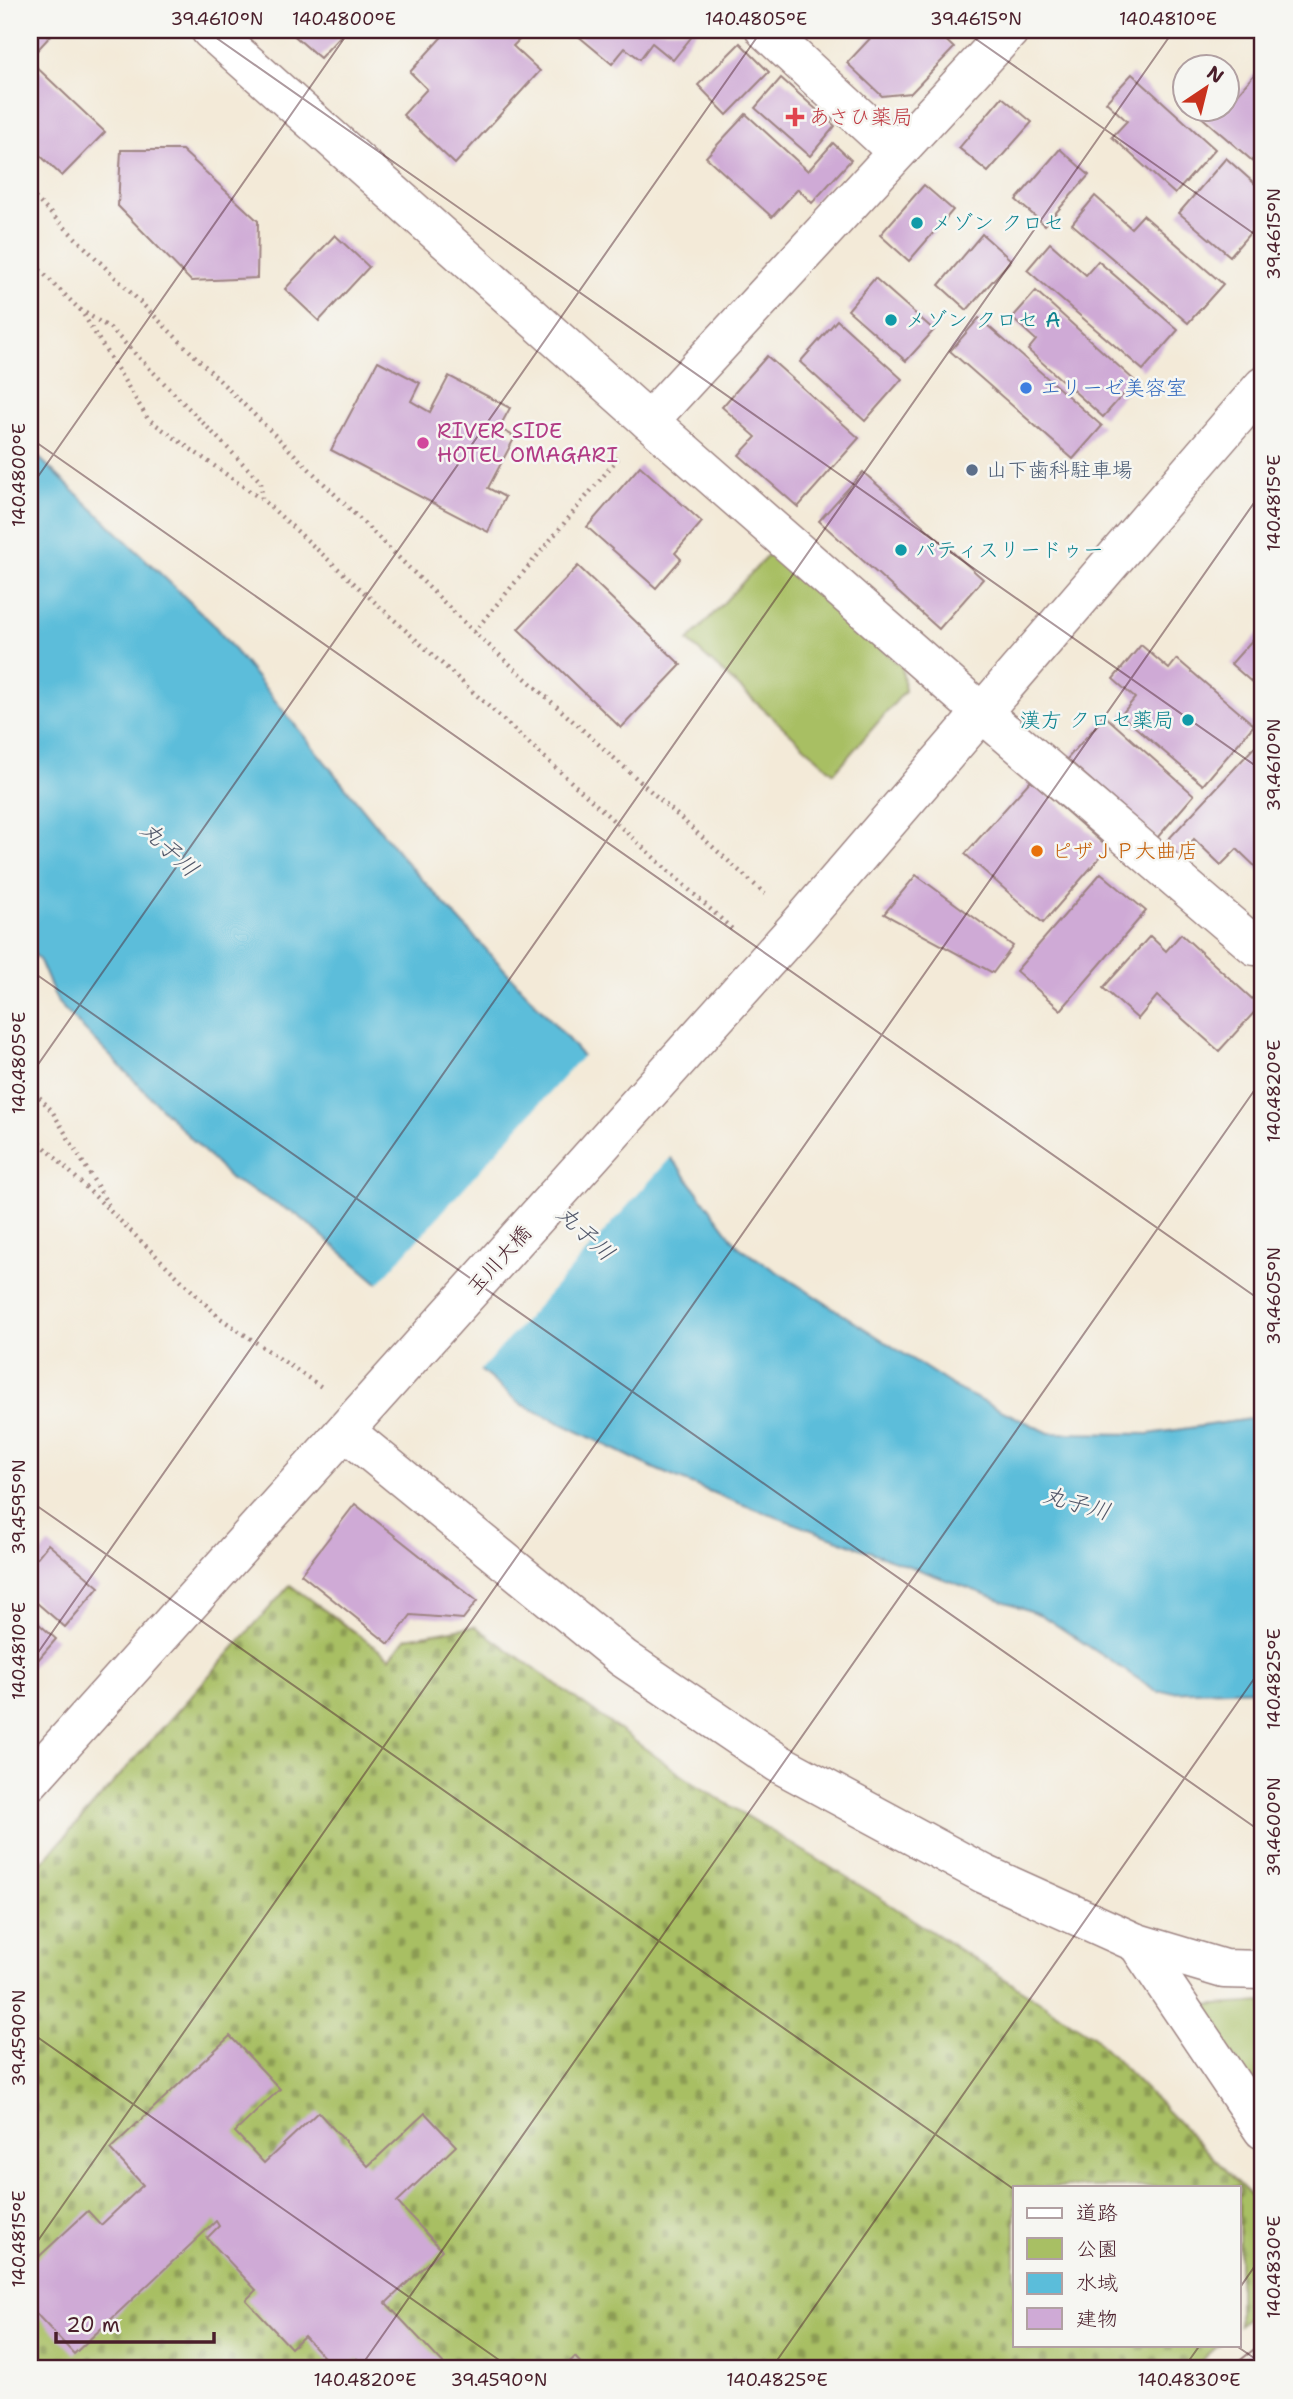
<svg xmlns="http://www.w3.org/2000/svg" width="1293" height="2399" viewBox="0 0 1293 2399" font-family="'Shantell Sans','Klee One',sans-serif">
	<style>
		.green { fill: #a8bf64; stroke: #796f48; stroke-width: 2 }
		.cemetery { fill: url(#cemetery-stones); stroke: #796f48; stroke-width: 2 }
		.water { fill: #5bbdda; stroke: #526e82; stroke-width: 2 }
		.pier { fill: #f3ead8 }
		.building { fill: #cfaad6 }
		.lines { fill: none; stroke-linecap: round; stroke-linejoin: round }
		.minor-casing { stroke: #9e8482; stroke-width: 41 }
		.path { stroke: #9e8482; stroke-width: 4.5; stroke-dasharray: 2 5; stroke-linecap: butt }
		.minor { stroke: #fff; stroke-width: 38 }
		.ticks { fill: none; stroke: #4a1f2b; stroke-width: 2; stroke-opacity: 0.45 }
		.health-dot { fill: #e0444e; stroke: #f6f6f2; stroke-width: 2.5 }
		.culture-dot { fill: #0f9aa8; stroke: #f6f6f2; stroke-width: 2.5 }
		.shop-dot { fill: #3f7fe0; stroke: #f6f6f2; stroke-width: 2.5 }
		.hotel-dot { fill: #d1479c; stroke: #f6f6f2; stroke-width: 2.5 }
		.service-dot { fill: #5c6f8a; stroke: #f6f6f2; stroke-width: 2.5 }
		.food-dot { fill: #e8710a; stroke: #f6f6f2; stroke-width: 2.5 }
		.labels { text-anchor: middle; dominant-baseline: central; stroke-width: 5; stroke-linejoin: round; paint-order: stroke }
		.health-label { font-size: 21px; fill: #be3a42; stroke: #f6f6f2; text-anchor: start }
		.culture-label { font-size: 21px; fill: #0d838f; stroke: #f6f6f2; text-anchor: start }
		.shop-label { font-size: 21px; fill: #366cbe; stroke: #f6f6f2; text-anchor: start }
		.hotel-label { font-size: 21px; fill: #b23c85; stroke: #f6f6f2; text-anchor: start }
		.service-label { font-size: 21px; fill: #4e5e75; stroke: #f6f6f2; text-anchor: start }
		.food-label { font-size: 21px; fill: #c56008; stroke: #f6f6f2; text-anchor: start }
		.street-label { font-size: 21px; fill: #4a1f2b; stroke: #f6f6f2 }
		.water-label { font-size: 23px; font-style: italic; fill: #505668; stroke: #f6f6f2 }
		.neatline { fill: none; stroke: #4a1f2b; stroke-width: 2.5 }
		.ticks-label { font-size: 18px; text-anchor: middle; fill: #4a1f2b }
	</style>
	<defs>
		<pattern id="cemetery-stones" width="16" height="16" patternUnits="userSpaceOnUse" patternTransform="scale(1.75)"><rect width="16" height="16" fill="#a8bf64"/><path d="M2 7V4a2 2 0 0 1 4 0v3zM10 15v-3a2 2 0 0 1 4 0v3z" fill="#8b9b53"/></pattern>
	</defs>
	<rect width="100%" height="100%" fill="#f6f6f2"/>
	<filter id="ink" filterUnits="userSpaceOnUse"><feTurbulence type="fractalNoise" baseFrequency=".0143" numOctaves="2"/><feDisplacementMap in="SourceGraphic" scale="14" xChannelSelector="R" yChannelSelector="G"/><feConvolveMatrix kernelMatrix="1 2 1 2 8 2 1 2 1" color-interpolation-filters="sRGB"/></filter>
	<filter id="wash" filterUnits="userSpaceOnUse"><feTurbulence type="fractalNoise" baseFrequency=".00686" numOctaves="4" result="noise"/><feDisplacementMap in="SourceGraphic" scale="28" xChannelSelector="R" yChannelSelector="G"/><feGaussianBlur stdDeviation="1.57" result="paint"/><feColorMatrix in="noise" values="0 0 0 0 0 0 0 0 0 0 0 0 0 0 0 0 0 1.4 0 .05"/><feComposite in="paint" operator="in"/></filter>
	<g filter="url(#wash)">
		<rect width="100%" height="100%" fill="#f3ead8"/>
		<g class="green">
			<polygon points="770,553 902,667 905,691 834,773 688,641"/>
			<polygon points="1263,2002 1263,2102 1201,2006"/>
		</g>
		<polygon class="cemetery" points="290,1585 390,1658 406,1638 475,1626 690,1781 872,1893 1093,2036 1263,2208 1263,2303 1239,2326 1239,2187 1015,2187 1015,2345 1219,2345 1192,2369 30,2369 30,1876"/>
		<polygon class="water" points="30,449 213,624 407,863 559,1029 677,1165 739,1247 961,1391 1049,1433 1149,1434 1263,1417 1263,1689 1158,1692 1041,1615 728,1499 655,1469 519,1403 299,1216 231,1179 58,1003 40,961 30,950"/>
		<polygon class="pier" points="585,1053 673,1155 478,1373 376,1286"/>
		<g id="blocks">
			<g class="building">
				<polygon points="30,30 54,32 30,58"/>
				<polygon points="293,30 346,30 320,58 290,32"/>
				<polygon points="448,30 520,30 525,34 513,46 540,71 455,164 403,115 427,89 410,72"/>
				<polygon points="571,30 697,30 673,60 652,43 640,59 625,48 612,64"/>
				<polygon points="878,30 935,30 954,48 911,93 882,96 847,63"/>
				<polygon points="740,43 769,72 727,115 698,85"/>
				<polygon points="30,61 105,132 62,176 30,146"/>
				<polygon points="1263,64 1263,170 1191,108 1226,108 1226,87 1236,96"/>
				<polygon points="1132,74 1215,149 1175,194 1112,137 1127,121 1106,102"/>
				<polygon points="781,78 835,126 810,156 755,108"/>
				<polygon points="1002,97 1032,122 988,172 959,148"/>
				<polygon points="746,114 808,171 833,143 851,160 812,203 798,189 772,217 706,157"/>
				<polygon points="1060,149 1089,175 1045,225 1016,200"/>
				<polygon points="121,150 182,150 258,221 257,278 191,281 118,206"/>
				<polygon points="1226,158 1263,191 1263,218 1230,256 1179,213"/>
				<polygon points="924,185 953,210 909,261 880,235"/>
				<polygon points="1095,196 1131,228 1143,215 1223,284 1188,323 1072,224"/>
				<polygon points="982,234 1011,260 967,310 939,285"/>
				<polygon points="335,235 369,267 319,321 285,289"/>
				<polygon points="1050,243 1086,275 1098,261 1178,330 1143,370 1027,270"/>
				<polygon points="875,278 934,330 906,361 848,310"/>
				<polygon points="1036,291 1135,381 1103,417 1028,350 1036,340 1012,318"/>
				<polygon points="979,318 1102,426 1073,459 950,351"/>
				<polygon points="837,320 902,379 865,421 800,362"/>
				<polygon points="767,356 859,438 798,507 739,455 756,437 722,407"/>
				<polygon points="378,361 420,383 411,401 430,412 449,376 510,408 499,428 515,437 488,488 505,497 488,532 331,450"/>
				<polygon points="640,466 702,522 675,553 681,559 656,588 587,527"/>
				<polygon points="863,472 983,579 939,629 819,521"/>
				<polygon points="578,566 681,665 621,728 518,629"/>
				<polygon points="1263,628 1263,692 1231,664"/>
				<polygon points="1141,645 1169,669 1177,659 1254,725 1203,785 1121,715 1135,698 1113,679"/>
				<polygon points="1105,716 1194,795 1157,838 1067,759"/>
				<polygon points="1260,741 1263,744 1263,802 1256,810 1263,816 1263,874 1237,849 1221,865 1194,839 1178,857 1164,844"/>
				<polygon points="1031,780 1108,848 1043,923 965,854"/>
				<polygon points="1101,873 1146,911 1061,1010 1016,971"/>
				<polygon points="916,875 1013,946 993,973 884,914"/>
				<polygon points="1181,934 1260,1006 1219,1051 1157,996 1138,1019 1103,988 1150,936 1166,951"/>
				<polygon points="355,1504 477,1601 463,1619 411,1615 389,1644 301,1574"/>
				<polygon points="48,1544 99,1587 65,1627 30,1597 30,1566"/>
				<polygon points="30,1616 56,1639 30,1669"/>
				<polygon points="230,2036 280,2089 235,2132 264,2163 318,2112 368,2166 425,2113 456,2146 397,2202 442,2250 386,2303 448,2369 367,2369 357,2359 346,2369 335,2369 304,2336 291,2348 246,2300 256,2290 207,2238 219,2226 216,2221 74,2354 30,2307 30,2265 88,2211 101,2225 143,2185 110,2149"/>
				<polygon points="1263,2342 1263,2369 1242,2369 1237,2363"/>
				<polygon points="575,2357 586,2369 562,2369"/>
			</g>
		</g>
	</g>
	<g filter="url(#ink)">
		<use href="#blocks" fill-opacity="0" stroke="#9e8482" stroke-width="2"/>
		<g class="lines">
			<defs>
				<g id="minor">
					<polyline points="210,30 649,421 981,712 1255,946 1263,938"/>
					<polyline points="765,30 896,151"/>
					<polyline points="649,421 1010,30"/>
					<polyline points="345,1431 623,1658 778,1763 984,1874 1137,1943 1224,1969 1263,1970"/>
					<polyline points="30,1781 799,925 1263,386"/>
					<polyline points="1137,1943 1263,2130"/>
				</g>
			</defs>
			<use href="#minor" class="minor-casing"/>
			<g class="path">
				<polyline points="30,193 474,632 765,894"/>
				<polyline points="30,260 79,309 110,328 261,482 262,499 732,929"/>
				<polyline points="80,309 148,419 261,499"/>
				<polyline points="474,632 619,457"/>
				<polyline points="30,1087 52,1111 111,1209"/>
				<polyline points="30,1133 220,1318 323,1388"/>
			</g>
			<use href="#minor" class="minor"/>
		</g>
	</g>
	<path class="ticks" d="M205 30 1263 771M963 30 1263 240M30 438 1263 1302M30 488 350 30M30 970 1263 1833M30 1076 762 30M30 1501 1015 2190M30 1664 1174 30M30 2032 512 2369M30 2252 1263 490M1239 2289 1263 2254M1235 2345 1263 2364M359 2369 1263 1078M771 2369 1263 1666M1183 2369 1200 2345"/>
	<path class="health-dot" d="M791.5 106.5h7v7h7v7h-7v7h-7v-7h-7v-7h7z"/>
	<g class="culture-dot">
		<circle cx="917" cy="223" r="7"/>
		<circle cx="891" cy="320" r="7"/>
		<circle cx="901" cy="550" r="7"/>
		<circle cx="1188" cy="720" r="7"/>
	</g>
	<circle class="shop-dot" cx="1026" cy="388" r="7"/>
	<circle class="hotel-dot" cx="423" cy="443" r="7"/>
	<circle class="service-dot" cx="972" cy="470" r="7"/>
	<circle class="food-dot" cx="1037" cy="851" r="7"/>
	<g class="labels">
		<g class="health-label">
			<text x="809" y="117">あさひ薬局</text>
		</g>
		<g class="culture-label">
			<text x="931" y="223">メゾン クロセ</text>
			<text x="905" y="320">メゾン クロセ A</text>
			<text x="915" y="550">パティスリードゥー</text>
			<text x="1174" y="720" text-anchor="end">漢方 クロセ薬局</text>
		</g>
		<g class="shop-label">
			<text x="1040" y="388">エリーゼ美容室</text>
		</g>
		<g class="hotel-label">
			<text x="437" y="431">RIVER SIDE<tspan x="437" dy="24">HOTEL OMAGARI</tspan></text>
		</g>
		<g class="service-label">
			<text x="986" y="470">山下歯科駐車場</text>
		</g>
		<g class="food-label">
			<text x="1051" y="851">ピザＪＰ大曲店</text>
		</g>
		<g class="street-label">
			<text transform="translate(499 1260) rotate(-48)">玉川大橋</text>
		</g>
		<g class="water-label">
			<text transform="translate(170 849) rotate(43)">丸子川</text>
			<text transform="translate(586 1233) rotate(43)">丸子川</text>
			<text transform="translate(1077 1503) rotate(16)">丸子川</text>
		</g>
	</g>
	<rect width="1293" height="2399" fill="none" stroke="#f6f6f2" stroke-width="77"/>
	<rect x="1013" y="2186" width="228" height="161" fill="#f6f6f2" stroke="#b1a0a2" stroke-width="2"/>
	<rect x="1027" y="2208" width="35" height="10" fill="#ffffff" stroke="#b1a0a2" stroke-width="2"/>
	<text x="1076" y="2220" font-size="21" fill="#4a1f2b">道路</text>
	<rect x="1027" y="2238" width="35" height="21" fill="#a8bf64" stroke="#b1a0a2" stroke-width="2"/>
	<text x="1076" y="2256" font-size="21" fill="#4a1f2b">公園</text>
	<rect x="1027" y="2273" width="35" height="21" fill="#5bbdda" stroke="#b1a0a2" stroke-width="2"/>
	<text x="1076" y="2290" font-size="21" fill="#4a1f2b">水域</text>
	<rect x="1027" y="2308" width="35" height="21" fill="#cfaad6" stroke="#b1a0a2" stroke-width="2"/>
	<text x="1076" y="2326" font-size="21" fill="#4a1f2b">建物</text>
	<g transform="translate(1206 88) rotate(35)"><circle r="33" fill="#f6f6f2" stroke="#b1a0a2" stroke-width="2"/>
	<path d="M0-5L12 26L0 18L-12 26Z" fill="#c8321e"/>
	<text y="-10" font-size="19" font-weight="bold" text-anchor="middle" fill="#4a1f2b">N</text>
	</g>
	<path d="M56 2332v10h158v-10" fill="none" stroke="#4a1f2b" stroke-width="3.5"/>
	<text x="66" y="2332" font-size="21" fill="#4a1f2b" stroke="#f6f6f2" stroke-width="5" paint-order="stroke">20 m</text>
	<rect x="38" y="38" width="1216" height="2322" class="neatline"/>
	<g class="ticks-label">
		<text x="217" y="25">39.4610°N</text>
		<text x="344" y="25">140.4800°E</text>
		<text x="756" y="25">140.4805°E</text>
		<text x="976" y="25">39.4615°N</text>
		<text x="1168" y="25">140.4810°E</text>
		<text transform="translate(1274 234) rotate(-90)" y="6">39.4615°N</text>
		<text transform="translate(19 475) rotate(-90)" y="6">140.4800°E</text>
		<text transform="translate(1274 503) rotate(-90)" y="6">140.4815°E</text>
		<text transform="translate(1274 765) rotate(-90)" y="6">39.4610°N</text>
		<text transform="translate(19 1063) rotate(-90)" y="6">140.4805°E</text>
		<text transform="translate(1274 1091) rotate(-90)" y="6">140.4820°E</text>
		<text transform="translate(1274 1296) rotate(-90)" y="6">39.4605°N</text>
		<text transform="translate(19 1507) rotate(-90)" y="6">39.4595°N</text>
		<text transform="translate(19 1651) rotate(-90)" y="6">140.4810°E</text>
		<text transform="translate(1274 1679) rotate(-90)" y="6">140.4825°E</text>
		<text transform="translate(1274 1827) rotate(-90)" y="6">39.4600°N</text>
		<text transform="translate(19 2038) rotate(-90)" y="6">39.4590°N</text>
		<text transform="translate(19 2239) rotate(-90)" y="6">140.4815°E</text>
		<text transform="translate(1274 2267) rotate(-90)" y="6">140.4830°E</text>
		<text x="365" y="2386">140.4820°E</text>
		<text x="499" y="2386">39.4590°N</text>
		<text x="777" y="2386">140.4825°E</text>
		<text x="1189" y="2386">140.4830°E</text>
	</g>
</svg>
